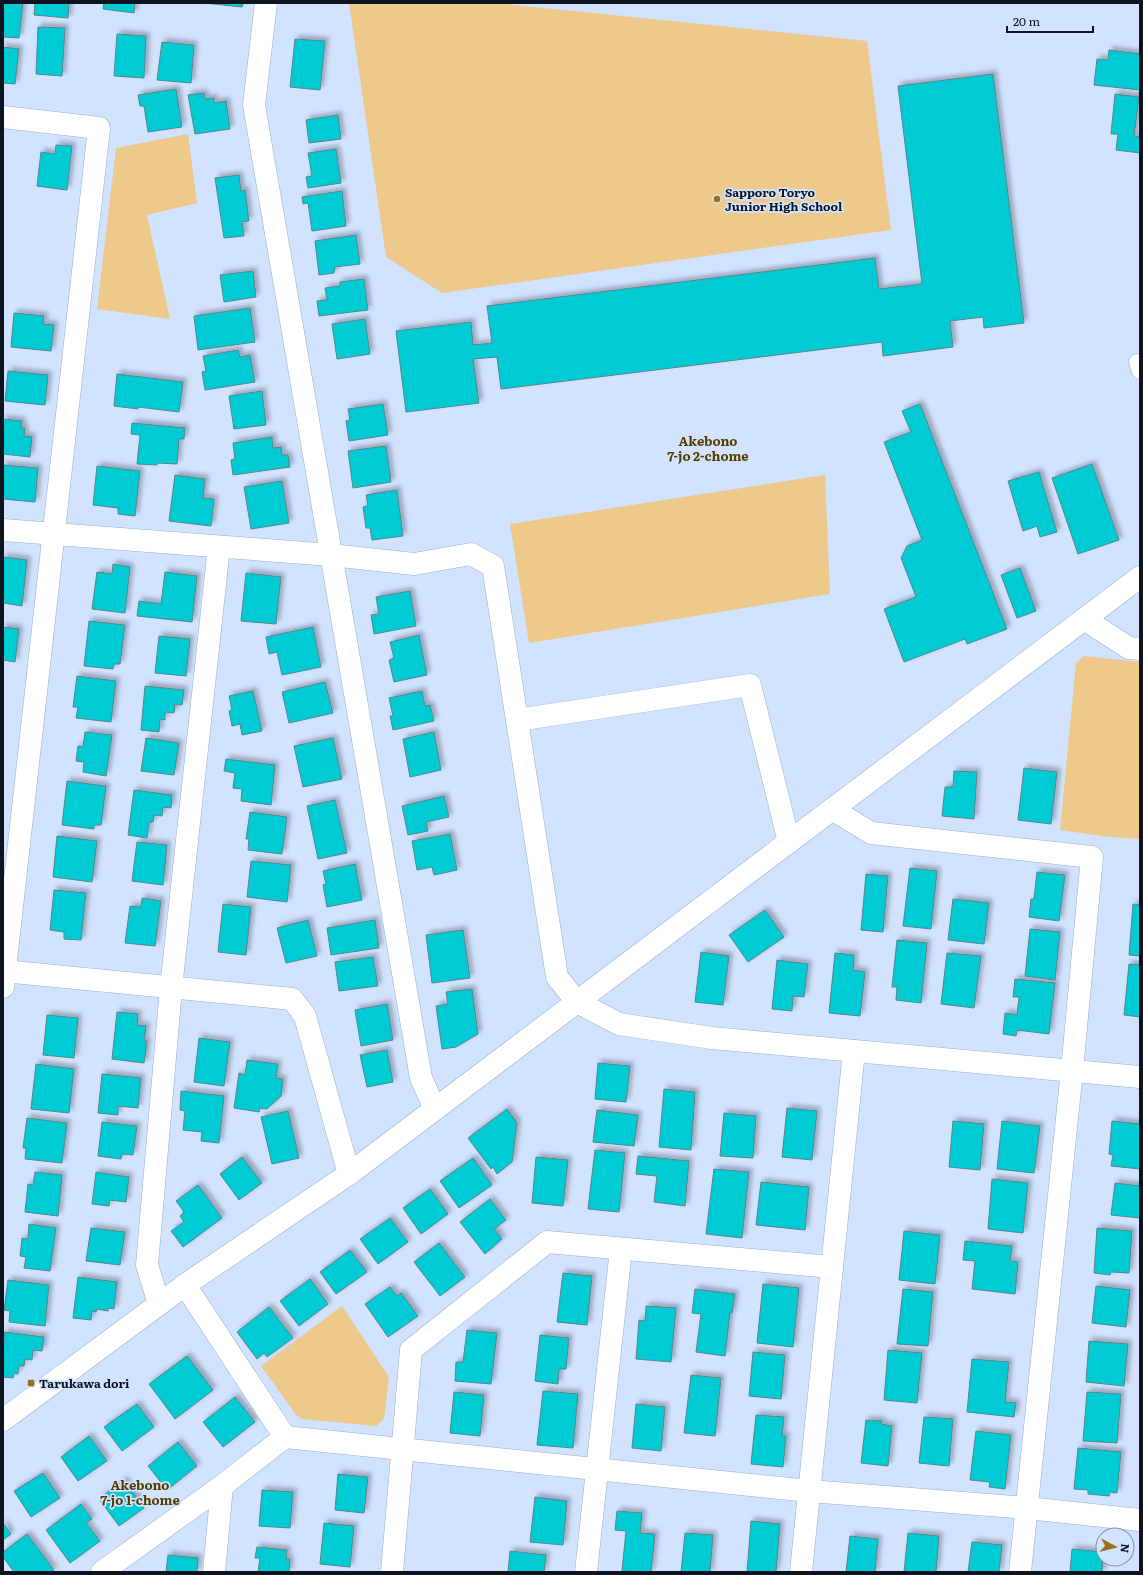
<svg xmlns="http://www.w3.org/2000/svg" width="1143" height="1575" viewBox="0 0 1143 1575" font-family="Literata,serif">
	<style>
		.green { fill: #edc98b }
		.building { fill: #00cad3; stroke: #56878a; filter: url(#shadow) }
		.lines { fill: none; stroke-linecap: round; stroke-linejoin: round }
		.service-casing { stroke: #9aaecf; stroke-width: 17 }
		.minor-casing { stroke: #9aaecf; stroke-width: 23 }
		.tertiary-casing { stroke: #9aaecf; stroke-width: 23 }
		.service { stroke: #fff; stroke-width: 16 }
		.minor { stroke: #fff; stroke-width: 22 }
		.tertiary { stroke: #fff; stroke-width: 22 }
		.poi-dot { fill: #986f1b; stroke: #d2e3ff; stroke-width: 1.5 }
		.labels { text-anchor: middle; dominant-baseline: central; stroke-width: 3.5; stroke-linejoin: round; paint-order: stroke }
		.poi-label { font-size: 12px; font-weight: bold; fill: #0d1420; stroke: #d2e3ff; text-anchor: start }
		.neighbourhood-label { font-size: 13px; font-weight: bold; fill: #573c00; stroke: #d2e3ff }
	</style>
	<defs>
		<filter id="shadow"><feDropShadow dx="3.5" dy="-3.5" stdDeviation="2" flood-color="#0004"/></filter>
	</defs>
	<rect width="100%" height="100%" fill="#d2e3ff"/>
	<g class="green">
		<polygon points="349,3 495,3 867,41 891,230 442,293 386,257"/>
		<polygon points="188,134 197,203 147,215 170,319 97,309 116,148"/>
		<polygon points="825,475 830,594 529,643 510,524"/>
		<polygon points="1084,656 1140,662 1140,839 1110,837 1060,830 1076,663"/>
		<polygon points="342,1306 389,1377 384,1419 376,1426 302,1419 296,1415 261,1366"/>
	</g>
	<g class="building">
		<polygon points="3,3 23,3 19,38 3,37"/>
		<polygon points="35,3 69,3 68,18 34,15"/>
		<polygon points="104,3 135,3 134,13 103,9"/>
		<polygon points="204,3 243,3 242,7"/>
		<polygon points="38,27 65,28 62,76 36,74"/>
		<polygon points="117,34 146,36 144,78 114,76"/>
		<polygon points="295,39 325,41 320,90 290,87"/>
		<polygon points="162,42 194,45 191,83 157,80"/>
		<polygon points="3,47 19,49 15,84 3,83"/>
		<polygon points="1109,50 1140,54 1140,90 1094,85 1097,59 1108,60"/>
		<polygon points="993,74 1024,323 984,328 983,317 950,321 953,347 883,356 882,342 501,389 497,357 473,359 479,403 406,412 396,331 471,322 473,345 492,343 487,306 875,258 879,289 922,284 898,86"/>
		<polygon points="176,89 182,127 148,132 144,106 140,106 138,95"/>
		<polygon points="204,93 205,99 214,98 214,103 226,101 230,129 195,134 188,95"/>
		<polygon points="1115,94 1139,97 1134,136 1140,137 1140,153 1116,150 1118,134 1111,134"/>
		<polygon points="338,115 341,139 309,143 306,120"/>
		<polygon points="56,145 72,146 67,190 37,186 41,152 55,154"/>
		<polygon points="336,149 341,183 308,188 306,177 312,176 308,153"/>
		<polygon points="239,175 241,191 245,190 249,221 242,222 244,236 224,238 215,178"/>
		<polygon points="342,191 346,226 312,231 308,203 303,204 302,197"/>
		<polygon points="356,235 360,264 335,267 334,273 319,275 315,241"/>
		<polygon points="253,271 256,297 224,302 220,275"/>
		<polygon points="364,279 368,310 319,316 317,301 327,300 325,288 340,286 340,282"/>
		<polygon points="250,308 255,342 198,350 194,316"/>
		<polygon points="14,313 44,316 43,324 54,325 51,351 11,347"/>
		<polygon points="365,319 370,354 337,359 332,324"/>
		<polygon points="238,350 240,357 250,355 255,382 205,390 202,372 206,371 203,356"/>
		<polygon points="8,371 48,375 45,405 5,401"/>
		<polygon points="117,374 183,382 179,412 138,407 138,409 114,406"/>
		<polygon points="262,391 266,425 234,429 229,396"/>
		<polygon points="383,404 388,435 349,441 346,421 350,420 348,409"/>
		<polygon points="920,404 1007,629 967,644 965,639 904,662 884,609 916,597 901,558 907,546 922,540 884,442 911,432 902,411"/>
		<polygon points="3,419 22,421 21,428 25,428 24,436 32,437 30,457 3,454"/>
		<polygon points="132,423 185,428 184,439 179,439 177,464 157,463 157,465 137,464 140,435 131,434"/>
		<polygon points="272,437 273,448 281,447 282,455 288,455 290,467 233,475 231,460 235,459 233,443"/>
		<polygon points="386,446 391,482 353,488 348,451"/>
		<polygon points="1092,464 1119,540 1078,554 1052,478"/>
		<polygon points="3,465 38,468 35,502 3,499"/>
		<polygon points="97,466 140,471 135,516 118,514 118,508 93,505"/>
		<polygon points="1039,472 1057,532 1040,537 1037,526 1023,531 1008,481"/>
		<polygon points="175,475 205,479 203,498 214,499 211,526 169,521"/>
		<polygon points="282,481 289,523 251,529 244,487"/>
		<polygon points="397,490 403,536 372,540 370,528 366,528 363,507 368,506 366,495"/>
		<polygon points="3,557 27,560 22,606 3,603"/>
		<polygon points="113,564 130,567 125,613 92,609 97,572 112,574"/>
		<polygon points="1020,568 1036,611 1017,618 1001,575"/>
		<polygon points="165,572 197,576 192,622 137,616 139,601 161,604"/>
		<polygon points="246,573 281,577 276,624 241,621"/>
		<polygon points="410,591 416,626 374,634 371,615 379,614 376,597"/>
		<polygon points="89,621 125,625 120,664 114,664 113,669 84,666"/>
		<polygon points="3,627 19,629 15,662 3,660"/>
		<polygon points="313,627 321,667 282,675 277,652 269,654 266,637"/>
		<polygon points="419,635 427,675 394,682 389,660 394,658 390,642"/>
		<polygon points="159,636 190,639 186,676 155,673"/>
		<polygon points="77,676 116,681 111,722 76,718 78,707 73,707"/>
		<polygon points="325,682 333,713 289,723 282,692"/>
		<polygon points="145,686 184,690 182,705 175,704 174,713 165,712 165,720 160,719 159,732 141,730"/>
		<polygon points="253,691 262,731 242,735 240,724 232,726 229,711 232,710 229,696"/>
		<polygon points="422,691 425,706 430,705 434,721 393,730 390,716 393,716 389,698"/>
		<polygon points="85,732 112,735 106,776 83,772 84,762 76,761 78,746 83,747"/>
		<polygon points="434,732 441,770 410,777 403,739"/>
		<polygon points="146,738 179,743 174,775 141,771"/>
		<polygon points="333,738 342,779 303,787 294,746"/>
		<polygon points="226,759 275,765 271,805 241,801 242,789 233,788 235,773 224,771"/>
		<polygon points="1024,768 1057,772 1051,824 1018,820"/>
		<polygon points="954,771 977,772 974,819 942,816 945,787 953,787"/>
		<polygon points="67,781 106,786 101,825 94,825 94,829 62,825"/>
		<polygon points="134,790 172,795 171,808 163,807 162,816 154,815 153,822 149,822 147,838 128,835"/>
		<polygon points="444,796 449,817 426,822 428,831 408,835 402,806"/>
		<polygon points="335,800 347,853 318,859 307,806"/>
		<polygon points="250,812 287,817 282,854 248,850 249,839 246,839"/>
		<polygon points="450,834 457,870 434,875 432,867 417,870 412,841"/>
		<polygon points="57,836 97,841 92,882 53,877"/>
		<polygon points="137,842 167,845 163,885 132,881"/>
		<polygon points="251,861 291,865 287,902 247,897"/>
		<polygon points="355,864 362,900 327,907 323,885 326,884 323,871"/>
		<polygon points="910,868 937,871 931,929 903,926"/>
		<polygon points="1037,872 1065,875 1059,921 1029,917 1031,899 1034,899"/>
		<polygon points="866,874 888,876 883,932 861,930"/>
		<polygon points="54,890 86,893 81,940 64,939 64,932 50,930"/>
		<polygon points="142,898 161,901 155,946 125,943 130,906 141,907"/>
		<polygon points="953,899 989,903 984,944 948,940"/>
		<polygon points="223,904 251,907 246,955 218,952"/>
		<polygon points="1133,904 1140,905 1140,956 1129,955"/>
		<polygon points="765,910 784,937 748,962 729,935"/>
		<polygon points="308,920 317,956 286,963 277,928"/>
		<polygon points="375,920 379,948 331,955 327,928"/>
		<polygon points="1030,929 1060,932 1055,980 1025,976"/>
		<polygon points="463,930 470,978 432,983 426,935"/>
		<polygon points="897,940 927,943 921,1003 896,1000 897,987 892,987"/>
		<polygon points="701,952 729,956 723,1005 695,1002"/>
		<polygon points="835,953 854,955 853,970 865,972 860,1016 829,1013"/>
		<polygon points="947,953 981,956 974,1008 941,1004"/>
		<polygon points="373,957 378,986 339,991 335,962"/>
		<polygon points="777,960 808,964 804,997 793,996 792,1011 772,1009"/>
		<polygon points="1129,964 1140,965 1140,1017 1124,1015"/>
		<polygon points="1015,979 1055,983 1049,1034 1017,1030 1016,1036 1003,1034 1005,1013 1017,1015 1019,997 1013,997"/>
		<polygon points="472,989 478,1034 456,1047 442,1049 436,1006 448,1004 446,992"/>
		<polygon points="387,1004 393,1040 361,1046 355,1010"/>
		<polygon points="117,1012 138,1014 137,1025 146,1026 144,1041 147,1041 144,1063 112,1059"/>
		<polygon points="47,1015 78,1018 74,1058 43,1055"/>
		<polygon points="199,1038 230,1042 224,1086 194,1082"/>
		<polygon points="387,1050 393,1082 367,1087 360,1055"/>
		<polygon points="247,1060 278,1064 276,1078 283,1079 281,1096 267,1109 260,1108 259,1112 234,1108 239,1073 245,1075"/>
		<polygon points="598,1063 630,1066 626,1102 595,1099"/>
		<polygon points="36,1064 74,1069 69,1113 31,1109"/>
		<polygon points="102,1074 141,1078 138,1108 118,1106 118,1115 98,1113"/>
		<polygon points="664,1089 695,1092 691,1150 659,1147"/>
		<polygon points="181,1091 224,1096 219,1143 201,1141 202,1132 183,1130 185,1111 180,1110"/>
		<polygon points="787,1108 817,1111 812,1160 782,1157"/>
		<polygon points="507,1109 517,1123 512,1162 497,1174 493,1167 491,1169 468,1138"/>
		<polygon points="597,1110 638,1115 634,1146 593,1142"/>
		<polygon points="288,1111 299,1158 272,1164 261,1117"/>
		<polygon points="724,1113 756,1116 753,1158 720,1156"/>
		<polygon points="27,1118 67,1123 62,1163 25,1159 26,1148 23,1148"/>
		<polygon points="953,1121 984,1124 980,1170 949,1167"/>
		<polygon points="1002,1121 1040,1126 1034,1173 997,1169"/>
		<polygon points="1112,1121 1140,1124 1140,1169 1111,1166 1113,1155 1109,1154"/>
		<polygon points="102,1122 137,1126 133,1155 122,1154 121,1159 98,1156"/>
		<polygon points="595,1150 625,1153 619,1212 588,1209"/>
		<polygon points="638,1156 689,1161 685,1206 654,1202 657,1176 636,1174"/>
		<polygon points="242,1157 262,1183 239,1200 220,1174"/>
		<polygon points="536,1157 568,1160 563,1206 532,1203"/>
		<polygon points="473,1158 492,1185 459,1208 440,1181"/>
		<polygon points="714,1169 749,1172 742,1238 706,1234"/>
		<polygon points="35,1172 62,1175 58,1216 25,1212 28,1184 33,1185"/>
		<polygon points="96,1172 129,1177 126,1202 110,1200 109,1206 92,1204"/>
		<polygon points="992,1179 1028,1183 1023,1233 988,1229"/>
		<polygon points="761,1182 809,1187 805,1230 756,1225"/>
		<polygon points="1115,1183 1140,1186 1140,1218 1111,1215"/>
		<polygon points="198,1185 222,1218 183,1247 171,1231 184,1222 180,1216 184,1212 176,1201"/>
		<polygon points="430,1189 448,1214 421,1234 403,1208"/>
		<polygon points="490,1199 506,1220 494,1229 502,1239 485,1254 460,1222"/>
		<polygon points="390,1218 408,1242 378,1264 360,1239"/>
		<polygon points="29,1224 56,1228 50,1271 24,1268 26,1257 20,1256 22,1238 28,1239"/>
		<polygon points="91,1228 125,1232 120,1265 86,1261"/>
		<polygon points="1097,1228 1132,1231 1129,1273 1111,1272 1110,1275 1094,1273"/>
		<polygon points="904,1231 940,1235 935,1284 899,1280"/>
		<polygon points="965,1241 1012,1246 1010,1261 1018,1262 1015,1294 972,1289 975,1261 963,1260"/>
		<polygon points="439,1243 465,1277 440,1296 414,1262"/>
		<polygon points="350,1250 367,1272 336,1294 320,1272"/>
		<polygon points="563,1273 592,1276 587,1325 557,1322"/>
		<polygon points="78,1277 117,1282 114,1309 108,1308 108,1311 97,1309 96,1312 92,1311 91,1320 73,1318"/>
		<polygon points="310,1279 328,1304 299,1326 280,1301"/>
		<polygon points="8,1280 49,1285 45,1326 9,1322 10,1311 4,1310"/>
		<polygon points="763,1284 799,1288 793,1347 757,1343"/>
		<polygon points="1096,1286 1130,1290 1126,1327 1092,1323"/>
		<polygon points="390,1287 397,1296 401,1293 418,1316 388,1337 365,1304"/>
		<polygon points="695,1289 735,1294 732,1313 730,1313 725,1356 696,1352 701,1314 692,1313"/>
		<polygon points="903,1289 933,1292 928,1346 897,1344"/>
		<polygon points="646,1306 676,1308 671,1362 636,1359 639,1320 645,1321"/>
		<polygon points="269,1307 293,1338 267,1357 264,1353 257,1359 237,1332"/>
		<polygon points="467,1330 497,1333 491,1384 455,1381 456,1362 463,1362"/>
		<polygon points="4,1332 44,1337 42,1351 33,1350 32,1360 25,1359 24,1366 19,1366 18,1374 14,1373 13,1378 3,1377"/>
		<polygon points="540,1335 569,1338 566,1369 559,1369 558,1384 535,1381"/>
		<polygon points="1089,1341 1128,1344 1124,1386 1086,1382"/>
		<polygon points="888,1350 922,1353 917,1403 884,1400"/>
		<polygon points="753,1352 785,1355 781,1399 749,1396"/>
		<polygon points="187,1356 213,1390 175,1419 149,1384"/>
		<polygon points="972,1359 1009,1362 1005,1402 1016,1403 1014,1417 967,1412"/>
		<polygon points="691,1375 721,1378 715,1436 684,1433"/>
		<polygon points="543,1391 578,1394 573,1448 537,1445"/>
		<polygon points="454,1392 484,1395 480,1436 450,1433"/>
		<polygon points="1087,1392 1121,1394 1117,1443 1083,1441"/>
		<polygon points="235,1397 255,1422 223,1447 203,1422"/>
		<polygon points="137,1404 154,1427 122,1451 104,1427"/>
		<polygon points="636,1404 665,1407 661,1451 632,1448"/>
		<polygon points="756,1415 784,1417 782,1436 786,1436 783,1467 751,1464"/>
		<polygon points="924,1417 953,1419 949,1466 919,1463"/>
		<polygon points="866,1420 882,1421 881,1424 892,1426 888,1466 861,1463"/>
		<polygon points="976,1431 1011,1435 1005,1489 989,1487 990,1482 970,1480"/>
		<polygon points="89,1436 107,1461 78,1481 61,1457"/>
		<polygon points="178,1442 197,1466 167,1490 148,1466"/>
		<polygon points="1078,1448 1121,1452 1117,1493 1110,1492 1109,1496 1088,1494 1088,1490 1074,1489"/>
		<polygon points="43,1473 60,1498 31,1517 14,1491"/>
		<polygon points="338,1474 368,1477 364,1513 335,1510"/>
		<polygon points="124,1480 144,1508 119,1526 99,1499"/>
		<polygon points="262,1490 293,1492 290,1528 259,1526"/>
		<polygon points="535,1497 567,1501 563,1545 530,1542"/>
		<polygon points="81,1504 92,1519 86,1523 100,1541 70,1563 46,1530"/>
		<polygon points="617,1511 642,1513 640,1533 655,1534 651,1572 622,1571 626,1531 615,1530"/>
		<polygon points="751,1521 780,1524 776,1572 747,1572"/>
		<polygon points="3,1523 11,1534 3,1540"/>
		<polygon points="324,1523 354,1526 350,1567 320,1564"/>
		<polygon points="685,1533 713,1535 710,1572 681,1572"/>
		<polygon points="908,1533 939,1536 936,1572 904,1572"/>
		<polygon points="27,1534 54,1570 51,1572 14,1572 3,1557 3,1552"/>
		<polygon points="850,1536 878,1539 875,1572 846,1572"/>
		<polygon points="972,1542 1002,1545 999,1572 968,1572"/>
		<polygon points="257,1547 287,1550 286,1559 290,1559 289,1572 258,1572 260,1558 255,1558"/>
		<polygon points="1072,1549 1103,1552 1102,1572 1070,1572"/>
		<polygon points="510,1551 546,1555 544,1572 508,1572"/>
		<polygon points="168,1555 198,1558 197,1572 166,1572"/>
	</g>
	<g class="lines">
		<defs>
			<polyline id="service" points="1137,362 1140,371"/>
			<g id="minor">
				<polyline points="266,3 254,105 421,1078 435,1109"/>
				<polyline points="3,117 99,128 3,987"/>
				<polyline points="3,530 331,555 414,564 471,554 493,566 557,977 577,1002 619,1024 712,1038 1140,1077"/>
				<polyline points="1084,619 1129,648 1140,649"/>
				<polyline points="517,720 750,685 789,842"/>
				<polyline points="832,809 871,833 1092,857 1072,1070 1020,1572"/>
				<polyline points="3,971 292,999 305,1016 349,1174"/>
				<polyline points="185,1285 285,1437"/>
				<polyline points="159,1304 147,1265 171,988 219,547"/>
				<polyline points="102,1572 222,1486 285,1437 809,1491 1027,1508 1140,1520"/>
				<polyline points="214,1572 222,1486"/>
				<polyline points="392,1572 411,1350 547,1242 832,1267"/>
				<polyline points="586,1572 621,1249"/>
				<polyline points="801,1572 854,1051"/>
			</g>
			<polyline id="tertiary" points="3,1420 185,1285 349,1174 1140,577"/>
		</defs>
		<use href="#service" class="service-casing"/>
		<use href="#minor" class="minor-casing"/>
		<use href="#tertiary" class="tertiary-casing"/>
		<use href="#service" class="service"/>
		<use href="#minor" class="minor"/>
		<use href="#tertiary" class="tertiary"/>
	</g>
	<g class="poi-dot">
		<circle cx="717" cy="199" r="4"/>
		<rect x="27" y="1379" width="8" height="8" rx="2"/>
	</g>
	<g class="labels">
		<g class="poi-label">
			<text x="725" y="192">Sapporo Toryo<tspan x="725" dy="14">Junior High School</tspan></text>
			<text x="39" y="1383">Tarukawa dori</text>
		</g>
		<g class="neighbourhood-label">
			<text x="708" y="440">Akebono<tspan x="708" dy="15">7-jo 2-chome</tspan></text>
			<text x="140" y="1484">Akebono<tspan x="140" dy="15">7-jo 1-chome</tspan></text>
		</g>
	</g>
	<rect width="1143" height="1575" fill="none" stroke="#0d1420" stroke-width="8"/>
	<g transform="translate(1115 1547) rotate(97)"><circle r="19" fill="#d2e3ff" stroke="#8390a6"/>
	<path d="M0-3L7 15L0 10L-7 15Z" fill="#986f1b"/>
	<text y="-6" font-size="11" font-weight="bold" text-anchor="middle" fill="#0d1420">N</text>
	</g>
	<path d="M1007 26v6h86v-6" fill="none" stroke="#0d1420" stroke-width="2"/>
	<text x="1013" y="26" font-size="12" fill="#0d1420" stroke="#d2e3ff" stroke-width="3" paint-order="stroke">20 m</text>
</svg>
